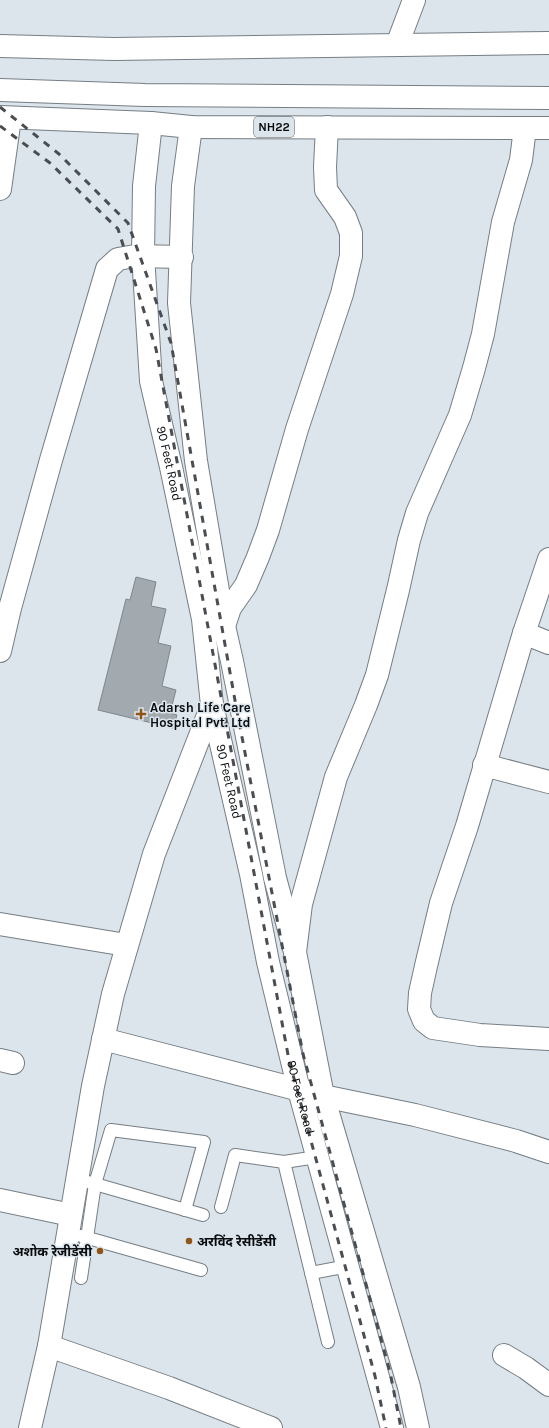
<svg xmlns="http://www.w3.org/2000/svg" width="549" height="1428" viewBox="0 0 549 1428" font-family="Karla,'Noto Sans Devanagari',sans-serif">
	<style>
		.building { fill: #a2aab0; stroke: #7f878d }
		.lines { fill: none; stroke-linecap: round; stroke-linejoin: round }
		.service-casing { stroke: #767e84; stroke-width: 14 }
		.minor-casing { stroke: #767e84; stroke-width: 24 }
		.tertiary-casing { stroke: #767e84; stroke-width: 24 }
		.secondary-casing { stroke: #767e84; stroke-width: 24 }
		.trunk-casing { stroke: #767e84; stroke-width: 24 }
		.service { stroke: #fff; stroke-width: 12 }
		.minor { stroke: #fff; stroke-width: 22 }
		.tertiary { stroke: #fff; stroke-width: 22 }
		.secondary { stroke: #fff; stroke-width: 22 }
		.trunk { stroke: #fff; stroke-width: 22 }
		.rail { stroke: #4a4e52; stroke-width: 3; stroke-dasharray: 7 7; stroke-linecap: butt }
		.poi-dot { fill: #915417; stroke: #dce5ec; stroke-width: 1.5 }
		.labels { text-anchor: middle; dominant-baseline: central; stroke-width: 3; stroke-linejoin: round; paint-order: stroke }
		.shield { fill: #dce5ec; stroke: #484d51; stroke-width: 1 }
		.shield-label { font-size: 12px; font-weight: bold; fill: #090c0e }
		.street-label { font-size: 13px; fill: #090c0e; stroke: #dce5ec }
		.poi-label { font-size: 13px; font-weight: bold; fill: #090c0e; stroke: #dce5ec; text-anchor: start }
	</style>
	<rect width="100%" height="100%" fill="#dce5ec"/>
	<polygon class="building" points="136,577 156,582 151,606 166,609 158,643 171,646 162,686 176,690 170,713 177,715 173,728 98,710 126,599 130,600"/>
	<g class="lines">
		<defs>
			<g id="service">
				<polyline points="284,1162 317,1157"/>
				<polyline points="88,1182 203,1215"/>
				<polyline points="221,1207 235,1155 284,1162 328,1342"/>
				<polyline points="81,1236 201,1270"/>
				<polyline points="311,1273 348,1266"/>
				<polyline points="81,1278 95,1184 111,1130 204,1142 185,1210"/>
			</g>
			<g id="minor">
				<polyline points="397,45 414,0"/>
				<polyline points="0,189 10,118"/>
				<polyline points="549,559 524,633 467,826 441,903 426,966 420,993 419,1009 424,1021 433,1028 480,1035 549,1039"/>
				<polyline points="224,626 230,608 246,585 258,557 268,530 297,429 342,294 351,256 351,233 345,217 326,190 325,167 327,127"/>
				<polyline points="524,633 549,643"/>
				<polyline points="0,651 10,608 51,460 107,269 118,259 135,256 182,257"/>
				<polyline points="484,765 549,782"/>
				<polyline points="0,924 126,945"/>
				<polyline points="295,952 301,904 336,777 366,705 377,675 398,590 409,540 417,513 460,415 474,368 483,334 503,222 521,160 525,128"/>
				<polyline points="103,1039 323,1096 415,1115 516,1141 549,1152"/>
				<polyline points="0,1060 13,1063"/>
				<polyline points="0,1200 71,1215"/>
				<polyline points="49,1346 169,1388 271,1428"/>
				<polyline points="504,1355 526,1368 549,1385"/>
				<polyline points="30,1428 49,1346 93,1086 113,994 154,854 212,705"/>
			</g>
			<polyline id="tertiary" points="0,46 114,49 549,43"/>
			<g id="secondary">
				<path id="s1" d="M151 123 144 186 143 255 151 381 171 467 203 619 212 705 251 874 268 962 299 1090 392 1428"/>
				<polyline points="191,127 183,186 179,303 196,461 224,626 232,661 275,878 295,952 323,1096 409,1387 418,1428"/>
			</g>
			<g id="trunk">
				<polyline points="0,90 145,95 549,98"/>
				<polyline points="0,117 151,123 191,127 549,128"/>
			</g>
		</defs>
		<use href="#service" class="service-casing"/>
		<use href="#minor" class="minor-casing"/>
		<use href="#tertiary" class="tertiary-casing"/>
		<use href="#secondary" class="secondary-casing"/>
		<use href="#trunk" class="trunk-casing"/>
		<use href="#service" class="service"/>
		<use href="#minor" class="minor"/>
		<use href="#tertiary" class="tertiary"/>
		<use href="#secondary" class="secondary"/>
		<use href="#trunk" class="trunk"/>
		<g class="rail">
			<polyline points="0,107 59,154 128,223 171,343 236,706 303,1054 390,1372 401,1428"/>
			<polyline points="0,126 50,163 118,229 156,349 289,1060 375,1376 386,1428"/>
		</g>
	</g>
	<g class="poi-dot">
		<path d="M139 708h4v4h4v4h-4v4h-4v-4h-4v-4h4z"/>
		<circle cx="189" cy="1241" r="4"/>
		<circle cx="100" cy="1251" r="4"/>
	</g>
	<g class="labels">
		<rect class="shield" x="254" y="117" width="40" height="20" rx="3"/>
		<g class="shield-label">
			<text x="274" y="127">NH22</text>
		</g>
		<g class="street-label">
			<text stroke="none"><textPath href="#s1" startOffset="343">90 Feet Road</textPath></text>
			<text stroke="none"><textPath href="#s1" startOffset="667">90 Feet Road</textPath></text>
			<text stroke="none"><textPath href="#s1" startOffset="991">90 Feet Road</textPath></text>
		</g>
		<g class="poi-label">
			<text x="150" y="707">Adarsh Life Care<tspan x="150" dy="15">Hospital Pvt. Ltd</tspan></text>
			<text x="197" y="1241">अरविंद रेसीडेंसी</text>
			<text x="92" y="1251" text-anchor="end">अशोक रेजीडेंसी</text>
		</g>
	</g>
</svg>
